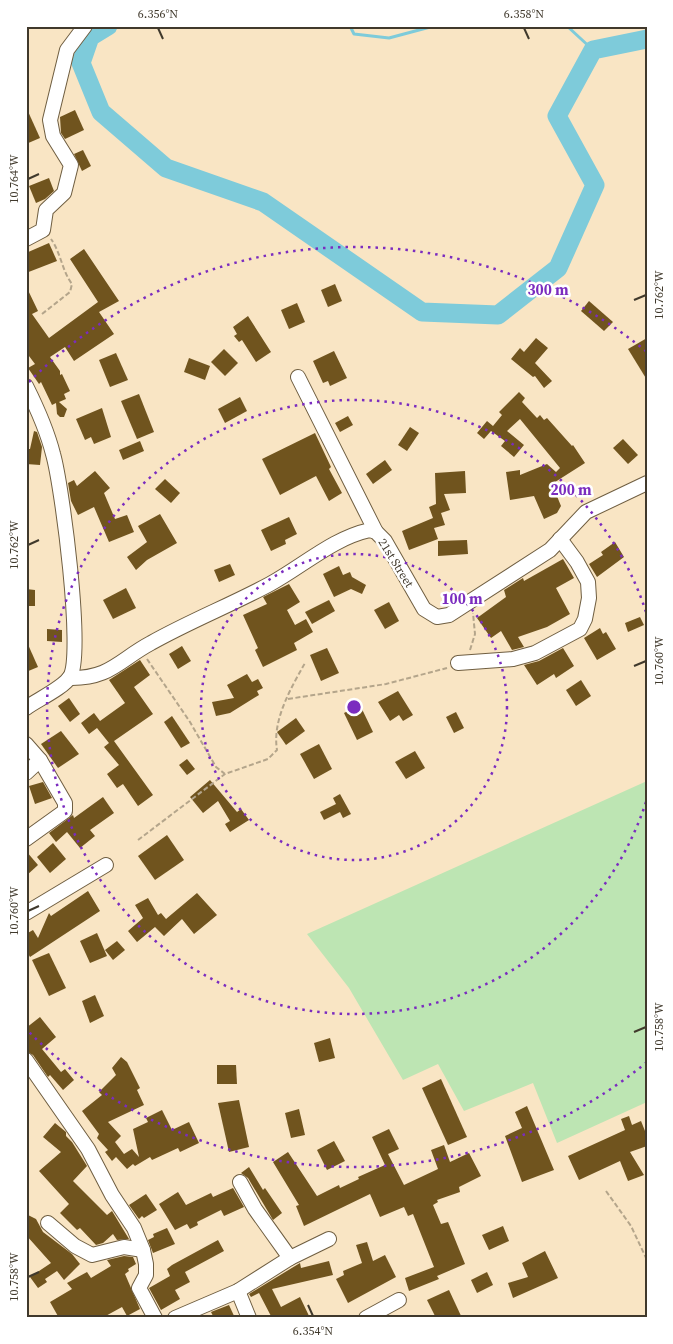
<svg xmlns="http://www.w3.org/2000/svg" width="673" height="1344" viewBox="0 0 673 1344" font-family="'Source Serif 4',serif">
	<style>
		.green { fill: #bde5b3 }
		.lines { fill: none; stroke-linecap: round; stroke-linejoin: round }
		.stream { stroke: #7ecbda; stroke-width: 3 }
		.river { stroke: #7ecbda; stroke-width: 19 }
		.building { fill: #70541e }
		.minor-casing { stroke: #6f5e41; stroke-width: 16 }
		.path { stroke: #b4a58b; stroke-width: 2; stroke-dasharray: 5 2.5; stroke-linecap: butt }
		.minor { stroke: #fff; stroke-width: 14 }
		.ticks { fill: none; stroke: #40392c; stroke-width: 2 }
		.ring { fill: none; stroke: #7b2cbf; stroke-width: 2.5; stroke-dasharray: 2.5 5 }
		.labels { text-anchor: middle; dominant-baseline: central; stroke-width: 5; stroke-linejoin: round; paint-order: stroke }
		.street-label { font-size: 12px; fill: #40392c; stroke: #fff }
		.centre { fill: #7b2cbf; stroke: #fff; stroke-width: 2.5 }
		.ring-label { font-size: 15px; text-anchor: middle; font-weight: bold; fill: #7b2cbf; stroke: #fff; stroke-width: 5; stroke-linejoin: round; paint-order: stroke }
		.neatline { fill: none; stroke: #40392c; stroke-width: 2 }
		.ticks-label { font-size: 12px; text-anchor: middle; fill: #40392c }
	</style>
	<rect width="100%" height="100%" fill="#f9e5c4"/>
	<polygon class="green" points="647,781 647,1102 557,1143 533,1083 464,1111 438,1064 403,1080 349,988 307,934"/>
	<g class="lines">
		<g class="stream">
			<polyline points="350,26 354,34 389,38 434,26"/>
			<polyline points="567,26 593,50"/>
		</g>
		<polyline class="river" points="108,26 90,37 81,63 101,112 166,168 263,202 422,312 498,315 558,268 595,185 557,116 593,50 647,39"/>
	</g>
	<g class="building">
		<polygon points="26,107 40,138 26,144"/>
		<polygon points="75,110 84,130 65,139 61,133 60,117"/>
		<polygon points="83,150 91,166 82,171 74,154"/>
		<polygon points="49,178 54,191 45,199 36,203 29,186"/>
		<polygon points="49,243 57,261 26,273 26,253"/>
		<polygon points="84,249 119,301 99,312 114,334 74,361 65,347 50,357 60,371 60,375 62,374 70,391 64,394 66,399 59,402 67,409 64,417 60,417 57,414 56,403 52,405 41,382 39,384 28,368 35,364 26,352 26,286 38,311 32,314 49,338 98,302 70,259"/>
		<polygon points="335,284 342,301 328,307 321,290"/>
		<polygon points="589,301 613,322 604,331 581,311"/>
		<polygon points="297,303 305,322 289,329 281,310"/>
		<polygon points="248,316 271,352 256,362 242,340 239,342 234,336 237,334 233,327"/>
		<polygon points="536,338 548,348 535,363 552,381 544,388 535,376 533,377 511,359 520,348 524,352"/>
		<polygon points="647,338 647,380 628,349"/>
		<polygon points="224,349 238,363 225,376 211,362"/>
		<polygon points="334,351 347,378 330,386 328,381 323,383 313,361"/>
		<polygon points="116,353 128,380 110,387 99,360"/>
		<polygon points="189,358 210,366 205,380 184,372"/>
		<polygon points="519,392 525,398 522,402 537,418 540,415 544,420 547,418 572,446 573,445 585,463 552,484 561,506 557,513 544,519 534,496 510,500 506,472 520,470 520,475 547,464 556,472 560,468 520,419 507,431 524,445 514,457 501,446 505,441 491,431 484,439 477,433 487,421 493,426 502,415 499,412"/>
		<polygon points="139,394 154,432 137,439 121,401"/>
		<polygon points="240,397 247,411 225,423 218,409"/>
		<polygon points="102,408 111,437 94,444 91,437 85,440 76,419"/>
		<polygon points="348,416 353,425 340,432 335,423"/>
		<polygon points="410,427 419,433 407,451 398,445"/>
		<polygon points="34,431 37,432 42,447 40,465 26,464 26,449 30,449"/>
		<polygon points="315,433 331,467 329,469 342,493 329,501 316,476 280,495 262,459"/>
		<polygon points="623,439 638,455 628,464 613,448"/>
		<polygon points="140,441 144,451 123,460 119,450"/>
		<polygon points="385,460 392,470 373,484 366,474"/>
		<polygon points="95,471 110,488 104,493 115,519 127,515 134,532 109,542 94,507 78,515 71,501 68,483 74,480 77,486"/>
		<polygon points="465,471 466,493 444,494 450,510 441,513 445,525 434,528 438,539 409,550 402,531 433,518 429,507 436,504 435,473"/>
		<polygon points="165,479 180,493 171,503 155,489"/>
		<polygon points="160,514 177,543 147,560 136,570 127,557 147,542 138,526"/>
		<polygon points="289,517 297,534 285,540 286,544 271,551 261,530"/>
		<polygon points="467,540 468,554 438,556 438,541"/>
		<polygon points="615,542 624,557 597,577 589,564 603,555 601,552"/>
		<polygon points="563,559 574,578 556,588 570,614 547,627 518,637 524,647 512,650 501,631 491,638 477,618 506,597 504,590 523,578 524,581"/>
		<polygon points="230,564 235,575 219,582 214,570"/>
		<polygon points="339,566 343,575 350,572 352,577 366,585 362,594 351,589 334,597 323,574"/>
		<polygon points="289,584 300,602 287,610 295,625 306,619 313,632 294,643 297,650 263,667 255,650 258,648 243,615 267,604 263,597"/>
		<polygon points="126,588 136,608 113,619 103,600"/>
		<polygon points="26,589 35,590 35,606 26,606"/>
		<polygon points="329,600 335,611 312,624 305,612"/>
		<polygon points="389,602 399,621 385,629 374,610"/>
		<polygon points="640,617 644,625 628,632 625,623"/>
		<polygon points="600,628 603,634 606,632 616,649 597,660 584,638"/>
		<polygon points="47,629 62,630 62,642 47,641"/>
		<polygon points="26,640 38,667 26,672"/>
		<polygon points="182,646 191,661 178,669 169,654"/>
		<polygon points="327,648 339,673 321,681 310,655"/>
		<polygon points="563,648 574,666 556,678 554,674 537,685 524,665 539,661"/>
		<polygon points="140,660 150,675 134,687 153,714 114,741 153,795 138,806 123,784 117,788 107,774 119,765 104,747 109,743 97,728 89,734 81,723 94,713 100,721 125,703 109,680"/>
		<polygon points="247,674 252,682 258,679 263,688 257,691 259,695 230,713 216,716 212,702 234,698 227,685"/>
		<polygon points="581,680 591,696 576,706 566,690"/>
		<polygon points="398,691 413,715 403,721 399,715 390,721 378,702"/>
		<polygon points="69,698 80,714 70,722 58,706"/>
		<polygon points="360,705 373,732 357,740 344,713"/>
		<polygon points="456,712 464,728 454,733 446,717"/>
		<polygon points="172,716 190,743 181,748 164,722"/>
		<polygon points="296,718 305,731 286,745 277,732"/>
		<polygon points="61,731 79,754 58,768 41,744"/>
		<polygon points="319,744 332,769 314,779 300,754"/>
		<polygon points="415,751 425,768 406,779 395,762"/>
		<polygon points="187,759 195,769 187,775 179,765"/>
		<polygon points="210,780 237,812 241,809 249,820 230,832 225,824 230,821 218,801 203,813 190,797"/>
		<polygon points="43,782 52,798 35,804 29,786"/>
		<polygon points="340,794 351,814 343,818 340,812 324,820 320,812 336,804 333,798"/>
		<polygon points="103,797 114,813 90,830 95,836 80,848 67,832 56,842 49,833 73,815 74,818"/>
		<polygon points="167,835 184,860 155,880 138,856"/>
		<polygon points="53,843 66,859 50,873 37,857"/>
		<polygon points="26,851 38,865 26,876"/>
		<polygon points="88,891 100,911 30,957 26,950 26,934 33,930 38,938 49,913 51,916"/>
		<polygon points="197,893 217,915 194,934 182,919 164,936 155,927 137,942 128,931 143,918 135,905 148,898 158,915 161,913 166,919"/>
		<polygon points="97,933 107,956 90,963 80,941"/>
		<polygon points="117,941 125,950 113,960 105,950"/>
		<polygon points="49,953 66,988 49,996 32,960"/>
		<polygon points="95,995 104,1016 90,1023 82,1001"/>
		<polygon points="40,1017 56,1037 42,1049 61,1072 65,1069 74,1080 63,1090 50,1075 48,1077 33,1055 26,1051 26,1028"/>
		<polygon points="330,1038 335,1058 319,1062 314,1043"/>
		<polygon points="121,1057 127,1062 140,1088 137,1090 144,1105 108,1122 121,1136 115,1142 124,1154 132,1149 139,1157 133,1129 148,1122 146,1118 162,1110 172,1130 189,1122 199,1143 180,1152 178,1148 152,1160 150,1157 135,1166 133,1164 127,1169 116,1157 112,1161 105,1152 108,1150 97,1138 99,1134 82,1111 102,1095 99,1092 116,1075 112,1068"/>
		<polygon points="217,1065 236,1065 237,1084 217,1084"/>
		<polygon points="441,1079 467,1137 448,1145 422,1088"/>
		<polygon points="239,1100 249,1147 229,1152 218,1103"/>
		<polygon points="527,1106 554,1170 522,1182 505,1136 522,1128 515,1112"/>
		<polygon points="299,1109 305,1135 291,1138 285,1113"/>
		<polygon points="629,1116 632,1125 641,1121 647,1136 647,1146 630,1152 644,1175 628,1181 620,1161 579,1180 568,1156 625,1130 621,1119"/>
		<polygon points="55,1123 66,1132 66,1136 72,1142 87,1166 73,1181 107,1215 112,1211 129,1239 117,1240 113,1234 103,1243 96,1245 80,1228 77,1230 60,1213 69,1204 39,1171 61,1152 43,1137"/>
		<polygon points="389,1129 399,1149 388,1154 404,1185 438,1169 431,1150 444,1145 450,1162 469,1153 481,1176 459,1187 460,1192 437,1200 438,1202 433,1205 441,1224 448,1222 465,1264 437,1276 439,1279 409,1291 405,1278 434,1267 413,1214 408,1216 404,1207 380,1217 370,1194 304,1226 296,1206 299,1205 273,1162 288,1152 317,1196 339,1185 340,1188 359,1179 358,1177 385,1165 372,1137"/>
		<polygon points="334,1141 345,1161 327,1170 317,1150"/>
		<polygon points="249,1167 263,1190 265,1188 282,1213 273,1220 248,1178 241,1173"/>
		<polygon points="233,1188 244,1207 224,1216 221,1210 197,1222 198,1225 190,1229 187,1224 175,1230 159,1204 178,1192 186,1205 211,1193 213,1197"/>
		<polygon points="146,1194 157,1210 144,1218 142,1216 139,1219 129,1205"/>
		<polygon points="26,1214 36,1219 43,1232 72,1254 80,1264 64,1280 57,1271 45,1279 47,1282 38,1288 30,1277 51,1263 26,1235"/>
		<polygon points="503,1226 509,1241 489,1250 482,1235"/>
		<polygon points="167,1228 175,1244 153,1253 148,1240 154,1237 153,1234"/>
		<polygon points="218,1240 224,1251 185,1272 190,1282 175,1290 180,1299 161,1310 149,1288 170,1276 167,1269 172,1265"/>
		<polygon points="367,1242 373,1261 385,1255 396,1277 348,1303 336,1279 344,1275 343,1271 362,1263 356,1245"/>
		<polygon points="545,1251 558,1278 513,1298 508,1283 528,1277 522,1263"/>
		<polygon points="124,1256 133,1257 136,1264 128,1269 129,1271 125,1274 140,1309 127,1316 122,1307 102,1318 59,1318 50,1302 72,1289 67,1283 87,1272 91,1278 111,1266 107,1260"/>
		<polygon points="329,1261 333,1275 272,1289 281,1307 300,1297 310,1318 272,1318 259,1293 251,1297 249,1294 300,1263 301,1268"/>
		<polygon points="487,1272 493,1285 477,1293 471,1280"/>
		<polygon points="449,1290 462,1318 436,1318 427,1300"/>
		<polygon points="229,1305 235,1318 214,1318 211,1312"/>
	</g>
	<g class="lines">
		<defs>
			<g id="minor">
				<polyline points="26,239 43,230 46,210 64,193 71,165 53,136 50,120 67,50 85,26"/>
				<polyline points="298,377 376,532"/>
				<path d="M26 386C37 408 47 430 53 454 62 485 84 654 70 677 63 688 37 700 26 708"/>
				<polyline points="458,663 513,659 535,653 580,629 585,619 589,598 588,582 577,562 560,539"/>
				<path d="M69 678C110 679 119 660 151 643 190 621 231 605 270 584 303 566 333 538 370 530L376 532 385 541 424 609 437 617 449 615 550 550 586 512 647 483"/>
				<polyline points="26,744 40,760 65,803 65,811 26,839"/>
				<polyline points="26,773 40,760"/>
				<polyline points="26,913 106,865"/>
				<polyline points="26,1060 88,1149 112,1195 134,1228 143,1250 146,1264 146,1275 139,1288 155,1318"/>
				<polyline points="240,1182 255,1209 290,1258"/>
				<polyline points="48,1223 75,1246 92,1255 124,1247 143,1250"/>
				<polyline points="238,1291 249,1318"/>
				<polyline points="175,1318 238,1291 290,1258 329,1239"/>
				<polyline points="366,1318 399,1300"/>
			</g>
		</defs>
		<use href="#minor" class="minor-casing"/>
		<g class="path">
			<path d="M42 314 70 292 72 284C62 271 61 253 51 239"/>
			<polyline points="470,650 475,634 473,613"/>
			<path d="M147 659 190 722 216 767 225 774 268 759 277 750C272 720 291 688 305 663"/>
			<polyline points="288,699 386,684 447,668"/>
			<polyline points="138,840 225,774"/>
			<polyline points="606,1191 631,1226 647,1260"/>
		</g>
		<use href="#minor" class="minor"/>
	</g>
	<path class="ticks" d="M158 28 163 39M524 28 529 39M28 179 39 174M634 300 646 295M28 545 39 540M634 666 646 661M28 911 39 906M634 1032 646 1027M28 1277 39 1272M308 1305 313 1316"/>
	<g class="ring">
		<circle cx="354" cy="707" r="153"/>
		<path d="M646 802A307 307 0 1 1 646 612"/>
		<path d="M647 1062A460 460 0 0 1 29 1032M29 382A460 460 0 0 1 647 352"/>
	</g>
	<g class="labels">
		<g class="street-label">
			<text transform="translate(396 563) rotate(58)">21st Street</text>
		</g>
	</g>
	<circle cx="354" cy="707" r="8" class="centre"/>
	<g class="ring-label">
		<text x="548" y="295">300 m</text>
		<text x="571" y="495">200 m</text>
		<text x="462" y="604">100 m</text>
	</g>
	<rect width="673" height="1344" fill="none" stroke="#ffffff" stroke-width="55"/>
	<rect x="28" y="28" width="618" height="1288" class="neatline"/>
	<g class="ticks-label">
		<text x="158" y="18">6.356°N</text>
		<text x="524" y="18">6.358°N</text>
		<text transform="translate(14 179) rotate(-90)" y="4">10.764°W</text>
		<text transform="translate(659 295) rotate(-90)" y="4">10.762°W</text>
		<text transform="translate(14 545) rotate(-90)" y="4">10.762°W</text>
		<text transform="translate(659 661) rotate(-90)" y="4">10.760°W</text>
		<text transform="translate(14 911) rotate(-90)" y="4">10.760°W</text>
		<text transform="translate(659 1027) rotate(-90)" y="4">10.758°W</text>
		<text transform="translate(14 1277) rotate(-90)" y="4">10.758°W</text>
		<text x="313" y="1335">6.354°N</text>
	</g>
</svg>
